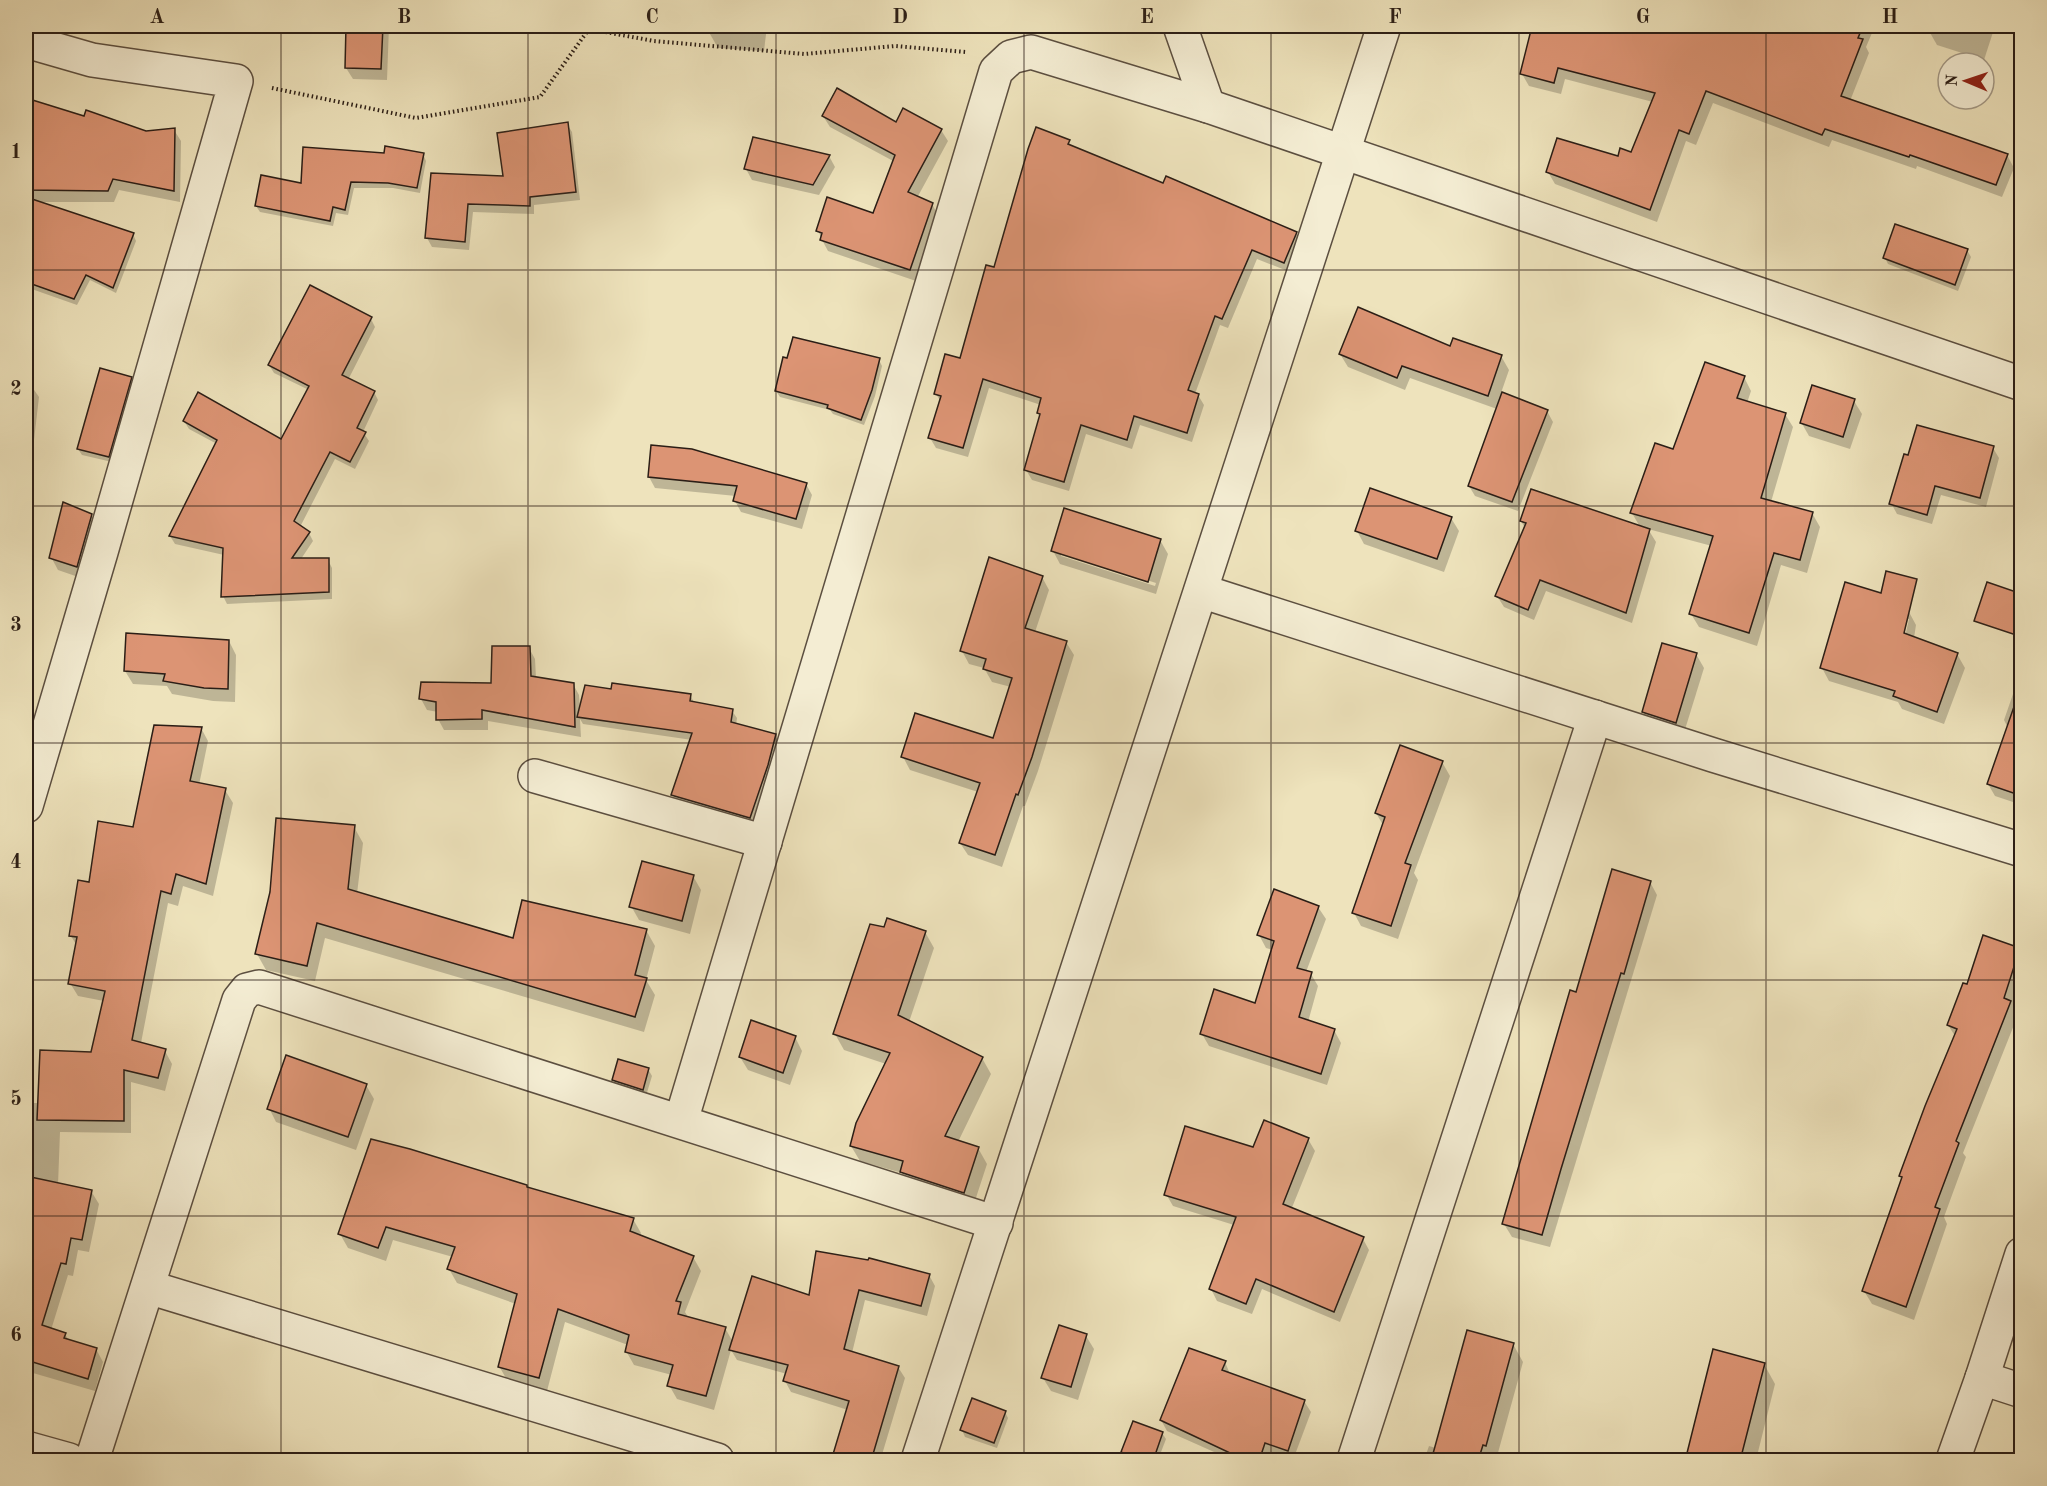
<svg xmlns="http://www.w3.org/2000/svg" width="2047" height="1486" viewBox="0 0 2047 1486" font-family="'Old Standard TT',serif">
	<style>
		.shadow { fill: #0003; fill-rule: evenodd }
		.building { fill: #dc9474; stroke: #2b1e16; stroke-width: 1.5 }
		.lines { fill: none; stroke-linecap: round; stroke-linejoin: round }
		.minor-casing { stroke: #5c4f40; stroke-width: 36 }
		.path { stroke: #2b1e16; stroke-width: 4; stroke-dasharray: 1.5 3; stroke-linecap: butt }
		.minor { stroke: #f4edd3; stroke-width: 33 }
		.grid { fill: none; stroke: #2b1e16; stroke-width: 1.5; stroke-opacity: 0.55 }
		.neatline { fill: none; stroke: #2b1e16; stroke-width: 2 }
		.grid-label { font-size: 20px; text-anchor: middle; font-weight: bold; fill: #2b1e16 }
	</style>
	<rect width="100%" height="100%" fill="#eee3bc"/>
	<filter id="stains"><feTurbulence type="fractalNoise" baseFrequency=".00333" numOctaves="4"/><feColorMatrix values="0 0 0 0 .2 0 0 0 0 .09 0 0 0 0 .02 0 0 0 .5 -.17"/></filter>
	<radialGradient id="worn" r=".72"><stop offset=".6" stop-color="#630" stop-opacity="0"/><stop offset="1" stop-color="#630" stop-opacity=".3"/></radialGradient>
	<g class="shadow">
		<polygon points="347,26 389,26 387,80 353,79 346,68"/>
		<polygon points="711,26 767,26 764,51 718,48 710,34"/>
		<polygon points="1534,26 1875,26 1866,47 1869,53 1850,101 2007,155 2014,168 2002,197 1917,166 1916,169 1832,140 1829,147 1713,103 1696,145 1686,141 1657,222 1555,184 1548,172 1632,154 1653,102 1565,79 1561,94 1529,86 1522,74"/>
		<polygon points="1931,26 1995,26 1984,60 1937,45 1929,31"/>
		<polygon points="26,99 85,117 145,133 174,130 181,141 180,202 119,190 114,202 36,202 133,234 136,241 116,293 90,280 77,305 26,287 26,199 33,201 27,190 35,168 26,165"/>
		<polygon points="823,116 941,130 948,141 917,198 932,204 938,215 916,281 828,251 822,240 818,230 873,215 895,162 830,127"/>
		<polygon points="567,124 572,132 580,200 534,205 534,214 473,212 469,250 432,247 427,238 432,175 505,177"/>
		<polygon points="1069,142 1072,148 1164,185 1296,233 1301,243 1290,272 1257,259 1228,328 1220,325 1195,394 1198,395 1204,405 1192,442 1140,425 1132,449 1086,434 1069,491 1032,480 1026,470 1041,417 1039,413 1041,405 989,388 968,457 936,448 930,438 941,402 936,394 961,360 995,269"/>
		<polygon points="385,154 423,154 426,161 420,193 393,188 354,188 348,215 336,213 333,226 260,212 256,206 302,185"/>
		<polygon points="829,156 835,167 819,195 752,180 746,169"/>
		<polygon points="1967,250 1971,257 1958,291 1888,264 1885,258"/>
		<polygon points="2022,285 2022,310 2016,301"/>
		<polygon points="371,319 375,327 348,380 374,392 378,400 363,432 369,441 355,469 335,459 300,527 309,533 313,541 301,559 328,560 332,568 332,599 227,604 223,596 224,555 175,544 170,536 217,444 189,429 184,421 282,441 309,390 274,373 269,365"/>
		<polygon points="1451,348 1501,356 1509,370 1501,393 1547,411 1553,422 1518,511 1475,496 1469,486 1497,409 1410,378 1405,390 1348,367 1340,354"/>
		<polygon points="879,360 882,366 875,396 864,425 833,414 830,410 780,397 776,391"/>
		<polygon points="1744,377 1751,391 1747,403 1785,414 1793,427 1771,502 1812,513 1820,527 1807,573 1781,565 1757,646 1699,627 1691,614 1712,546 1648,529 1656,542 1632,623 1546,591 1534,620 1504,607 1497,596 1525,528 1521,521 1640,527 1632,513 1674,451"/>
		<polygon points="131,378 134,384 112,462 82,455 78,449"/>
		<polygon points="26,386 32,387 39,397 26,509"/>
		<polygon points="1854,401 1862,414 1850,449 1809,436 1801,422"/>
		<polygon points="1993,448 1999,458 1986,507 1941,495 1932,524 1897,514 1891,503"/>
		<polygon points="649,477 806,484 812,495 802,529 741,512 735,501 736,496 655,488"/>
		<polygon points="91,515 99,528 84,579 58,570 51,557"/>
		<polygon points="1451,518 1459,531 1444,572 1364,544 1357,531"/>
		<path d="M1160 540 1168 554 1156 594 1060 564 1053 551ZM1061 553 1156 583 1155 586 1061 556Z"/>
		<polygon points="1042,577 1049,590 1035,632 1066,642 1074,655 1038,771 1025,806 1023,806 1002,867 968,855 960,843 978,792 910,770 903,757 994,740 1011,687 992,682 984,668 969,664 962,651"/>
		<path d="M1909 612 1916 625 1914 638 1957 654 1965 668 1944 724 1902 709 1898 702 1829 681 1822 668ZM1906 619H1909L1904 641 1901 640Z"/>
		<polygon points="229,641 236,655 235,702 213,701 172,694 167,686 133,684 125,671"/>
		<polygon points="529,648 535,659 536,678 573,684 579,695 580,708 612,691 690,695 695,704 732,711 737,718 736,725 775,735 779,743 754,825 677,803 673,795 692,740 583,724 580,719 581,737 488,721 488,730 444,730 438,719 438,712 427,710 421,699 493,685"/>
		<polygon points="1696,654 1704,668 1683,736 1651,726 1643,712"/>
		<polygon points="2022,668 2022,805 1995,796 1988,784 2008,728 2004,720"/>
		<polygon points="201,728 208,741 199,785 225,790 233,803 213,896 183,886 178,906 168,903 141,1043 165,1051 172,1064 165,1091 131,1082 131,1133 60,1132 58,1185 91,1191 99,1204 89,1252 78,1250 73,1276 68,1275 51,1330 65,1334 69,1341 96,1349 103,1362 95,1391 26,1371 26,1103 39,1103 92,1054 104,1001 78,996 70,983 77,946 71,936 90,884 134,829"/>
		<polygon points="1442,762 1450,776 1414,873 1418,880 1398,939 1361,926 1354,913 1383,825 1376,813"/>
		<polygon points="354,827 363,843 357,894 514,940 646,930 655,946 646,980 655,995 644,1032 325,938 315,981 266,970 257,954"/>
		<polygon points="693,876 701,890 690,934 639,920 631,906"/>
		<polygon points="1650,882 1657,895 1550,1247 1512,1237 1504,1224 1577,994"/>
		<polygon points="1318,907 1326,919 1306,972 1311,974 1318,986 1308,1022 1334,1030 1341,1043 1327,1085 1209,1046 1202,1034 1256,1005 1273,950 1266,948 1259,935"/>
		<polygon points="885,929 925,932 934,948 909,1022 982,1058 991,1074 958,1142 978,1148 987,1164 973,1207 910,1188 902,1173 860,1161 851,1146 886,1064 844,1050 835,1034"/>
		<polygon points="2019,949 2022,953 2022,979 2013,1006 2018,1015 1963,1153 1966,1157 1944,1217 1947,1224 1914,1320 1872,1304 1864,1291 1903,1179 1901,1176 1955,1036 1948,1025"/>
		<polygon points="795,1037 802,1051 790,1085 748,1070 740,1057"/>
		<polygon points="648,1069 652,1076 646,1096 617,1086 613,1080"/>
		<polygon points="366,1085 374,1099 356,1150 276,1122 269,1108"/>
		<polygon points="1308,1139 1315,1151 1291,1210 1363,1239 1369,1250 1340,1322 1262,1289 1252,1314 1217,1301 1211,1289 1234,1225 1173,1206 1166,1194 1254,1149"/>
		<polygon points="528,1189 633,1219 641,1233 640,1236 693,1257 701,1271 685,1312 688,1317 725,1328 733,1342 810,1297 929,1275 935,1286 927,1316 865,1300 852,1353 898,1367 905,1378 881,1458 882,1460 833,1460 848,1410 791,1392 785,1381 787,1374 737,1360 731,1350 714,1410 677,1399 669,1385 672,1375 634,1365 626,1351 628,1345 565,1322 547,1391 507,1380 499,1366 516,1304 457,1283 449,1269 453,1257 393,1240 386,1261 348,1248 340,1234"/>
		<polygon points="1086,1336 1094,1349 1078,1400 1051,1391 1043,1378"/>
		<polygon points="1513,1344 1523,1362 1496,1460 1424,1460 1429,1446 1436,1448"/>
		<polygon points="1225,1362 1230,1374 1304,1401 1311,1412 1293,1460 1271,1453 1269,1460 1232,1460 1167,1431 1161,1420"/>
		<polygon points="1764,1364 1775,1384 1756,1460 1686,1460"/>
		<polygon points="1005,1412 1008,1418 997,1448 965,1437 962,1430"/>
		<polygon points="1162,1433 1166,1439 1158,1460 1132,1460 1126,1459 1123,1452"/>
	</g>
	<g class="building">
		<polygon points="346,26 383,26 381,69 345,68"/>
		<polygon points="1532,26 1863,26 1858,38 1863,39 1841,96 2008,154 1996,185 1910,155 1909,157 1825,129 1822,135 1706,91 1689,134 1679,130 1650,210 1546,172 1557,138 1618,156 1620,148 1631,152 1655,93 1558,68 1554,83 1520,74"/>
		<polygon points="837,88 896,122 903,108 942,129 908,192 933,203 910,270 820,240 822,233 816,231 827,197 873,213 895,155 822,116"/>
		<polygon points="26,98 84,116 86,110 146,131 175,128 174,191 113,179 108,191 26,190"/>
		<polygon points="568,122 576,192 530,197 530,206 468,204 465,242 425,238 431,173 503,176 497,133"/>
		<polygon points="1036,127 1070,140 1068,144 1163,183 1166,176 1297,232 1284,263 1252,250 1222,319 1215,316 1188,390 1199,394 1187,433 1134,416 1127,440 1081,425 1064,482 1024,470 1040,414 1037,413 1041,398 983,379 963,448 928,438 941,396 934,394 945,354 960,358 986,265 994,267 1028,149"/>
		<polygon points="753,137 830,155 813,185 744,169"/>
		<polygon points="385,146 424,153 417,188 388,183 351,182 345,210 333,207 330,221 255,206 261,175 301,183 303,147 384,153"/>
		<polygon points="26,197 134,233 113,288 86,275 74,299 26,282"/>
		<polygon points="1895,224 1968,249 1955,285 1883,258"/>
		<polygon points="310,285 372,317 342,375 375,391 357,428 366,432 350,462 330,452 294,521 310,532 292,558 329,558 329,592 221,597 223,548 169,536 217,440 183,421 198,392 281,439 309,386 268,365"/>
		<polygon points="1358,307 1450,346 1453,338 1502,355 1488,396 1402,366 1397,378 1339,354"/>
		<polygon points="793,337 880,358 872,390 861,420 827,408 828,405 775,391 783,357 787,358"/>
		<polygon points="1705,362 1745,376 1737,398 1786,413 1761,498 1813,512 1800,560 1774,553 1749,633 1689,614 1713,536 1630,513 1655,443 1673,449"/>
		<polygon points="100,368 132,377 109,457 77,449"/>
		<polygon points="1812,385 1855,399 1843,437 1800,423"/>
		<polygon points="1502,392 1548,410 1512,502 1468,486"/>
		<polygon points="1917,425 1994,446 1980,498 1935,486 1927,515 1889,504 1904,454 1908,455"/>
		<polygon points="651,445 692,449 807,483 796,519 733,501 737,486 648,477"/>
		<polygon points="1370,488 1452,517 1437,559 1355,531"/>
		<polygon points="1531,489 1650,529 1626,613 1540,580 1528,610 1495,596 1526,523 1520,521"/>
		<polygon points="63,502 92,514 77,567 49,558"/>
		<polygon points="1064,508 1161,539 1148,582 1051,551"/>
		<polygon points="989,557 1043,576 1025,628 1067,641 1032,757 1018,795 1016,794 995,855 959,843 980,783 901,757 915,713 993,738 1012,678 983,669 986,659 960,651"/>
		<polygon points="1886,571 1917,579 1904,633 1958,653 1937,712 1893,696 1895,691 1820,668 1845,582 1881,593"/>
		<polygon points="1987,582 2022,594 2022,637 1974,621"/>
		<polygon points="126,633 229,640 228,689 204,688 163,681 165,674 124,671"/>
		<polygon points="1662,643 1697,653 1676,723 1642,712"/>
		<polygon points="492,646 530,646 531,676 574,683 575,727 482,710 482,719 436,720 436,702 419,699 421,682 491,683"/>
		<polygon points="612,683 691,694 690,701 733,709 731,722 776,734 768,765 750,818 671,795 692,733 577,717 585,685 611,689"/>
		<polygon points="2017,698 2022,699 2022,796 1987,784"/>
		<polygon points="154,725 202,727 190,781 226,788 206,884 176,874 171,894 161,891 132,1040 166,1049 158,1078 124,1070 124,1121 37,1120 40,1050 91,1052 105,991 68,984 77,937 69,936 78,880 89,882 98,821 133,827"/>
		<polygon points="1400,745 1443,761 1405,863 1411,865 1391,926 1352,913 1385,817 1375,813"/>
		<polygon points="276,818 355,825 348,889 513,938 522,900 647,929 635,975 647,978 635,1017 317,923 307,966 255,954 270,892"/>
		<polygon points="642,861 694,875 682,921 629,907"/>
		<polygon points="1612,869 1651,881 1624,974 1621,973 1561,1169 1542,1235 1502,1224 1570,990 1576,992"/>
		<polygon points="1274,889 1319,906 1297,968 1312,972 1299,1017 1335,1029 1321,1074 1200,1034 1214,989 1255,1003 1274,941 1257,935"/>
		<polygon points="887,918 926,931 898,1015 983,1057 945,1136 979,1147 964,1193 900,1172 903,1161 850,1146 856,1123 890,1053 833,1034 870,924 884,927"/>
		<polygon points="1983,935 2020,948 2004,998 2011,1001 1956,1141 1959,1143 1935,1207 1940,1209 1906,1307 1862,1291 1902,1177 1899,1176 1925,1106 1957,1029 1947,1025 1963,983 1967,984"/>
		<polygon points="751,1020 796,1036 783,1073 739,1057"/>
		<polygon points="286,1055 367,1084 348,1137 267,1109"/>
		<polygon points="618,1059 649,1068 643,1090 612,1080"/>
		<polygon points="1264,1120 1309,1138 1283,1204 1364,1237 1334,1312 1256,1279 1246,1304 1209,1289 1236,1217 1164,1195 1185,1126 1253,1147"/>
		<polygon points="371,1139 410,1149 527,1185 527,1187 634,1218 630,1231 694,1256 676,1301 681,1302 678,1314 726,1327 706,1396 667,1386 673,1365 625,1352 629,1335 558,1309 539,1378 498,1367 517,1294 447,1269 455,1247 386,1227 378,1248 338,1234"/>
		<polygon points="26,1176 92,1190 82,1240 71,1238 66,1264 61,1263 42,1325 66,1333 64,1338 97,1348 88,1379 26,1360"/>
		<polygon points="816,1251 868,1260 869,1258 930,1274 921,1306 859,1290 844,1349 899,1366 871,1461 831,1461 849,1401 783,1381 788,1365 729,1350 752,1276 809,1295"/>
		<polygon points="1059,1325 1087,1334 1071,1387 1041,1378"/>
		<polygon points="1467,1330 1514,1343 1486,1446 1483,1445 1478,1461 1431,1461"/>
		<polygon points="1189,1348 1226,1361 1222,1370 1305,1400 1288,1451 1265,1443 1259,1461 1247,1461 1160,1420"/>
		<polygon points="1713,1349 1765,1363 1740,1461 1685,1461"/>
		<polygon points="972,1398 1006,1411 994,1443 960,1430"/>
		<polygon points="1133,1421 1163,1432 1153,1461 1143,1461 1121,1452"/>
	</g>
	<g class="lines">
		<defs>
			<g id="minor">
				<polyline points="1180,26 1208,106"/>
				<polyline points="26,41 92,60 236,81 101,552 26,806"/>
				<polyline points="1201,591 1713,755 2022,850"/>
				<polyline points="535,776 765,842"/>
				<polyline points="681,1121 996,71 1011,57 1031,52 1208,106 2022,384"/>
				<polyline points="148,1287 717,1460"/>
				<polyline points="1982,1378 2022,1391"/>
				<polyline points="26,1448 69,1460"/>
				<polyline points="92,1460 239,1000 247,990 259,987 996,1223"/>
				<polyline points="918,1460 1384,26"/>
				<polyline points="1354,1460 1595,717"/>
				<polyline points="1953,1460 1982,1378 2022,1254"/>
			</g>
		</defs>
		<use href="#minor" class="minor-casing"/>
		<polyline class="path" points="272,88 416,118 540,97 589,29 654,41 804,54 895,46 966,52"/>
		<use href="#minor" class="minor"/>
	</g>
	<path class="grid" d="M281 26V1460M528 26V1460M776 26V1460M1024 26V1460M1271 26V1460M1519 26V1460M1766 26V1460M26 270H2022M26 506H2022M26 743H2022M26 980H2022M26 1216H2022"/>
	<rect width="2047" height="1486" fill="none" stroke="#eee3bc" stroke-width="66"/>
	<g transform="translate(1966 81) rotate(272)"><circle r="28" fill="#f4edd3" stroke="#a49a87" stroke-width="1.5"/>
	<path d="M0-4.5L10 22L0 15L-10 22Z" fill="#8f2418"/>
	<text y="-9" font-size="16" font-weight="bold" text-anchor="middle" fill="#2b1e16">N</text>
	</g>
	<rect x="33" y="33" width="1981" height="1420" class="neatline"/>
	<g class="grid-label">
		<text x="157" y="23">A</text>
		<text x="404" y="23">B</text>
		<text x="652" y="23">C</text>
		<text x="900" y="23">D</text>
		<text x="1147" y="23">E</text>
		<text x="1395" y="23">F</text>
		<text x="1643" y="23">G</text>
		<text x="1890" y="23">H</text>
		<text x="16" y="158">1</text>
		<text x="16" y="395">2</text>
		<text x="16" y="631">3</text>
		<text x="16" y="868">4</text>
		<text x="16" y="1105">5</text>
		<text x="16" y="1341">6</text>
	</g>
	<rect width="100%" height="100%" filter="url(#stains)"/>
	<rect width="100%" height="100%" fill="url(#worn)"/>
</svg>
